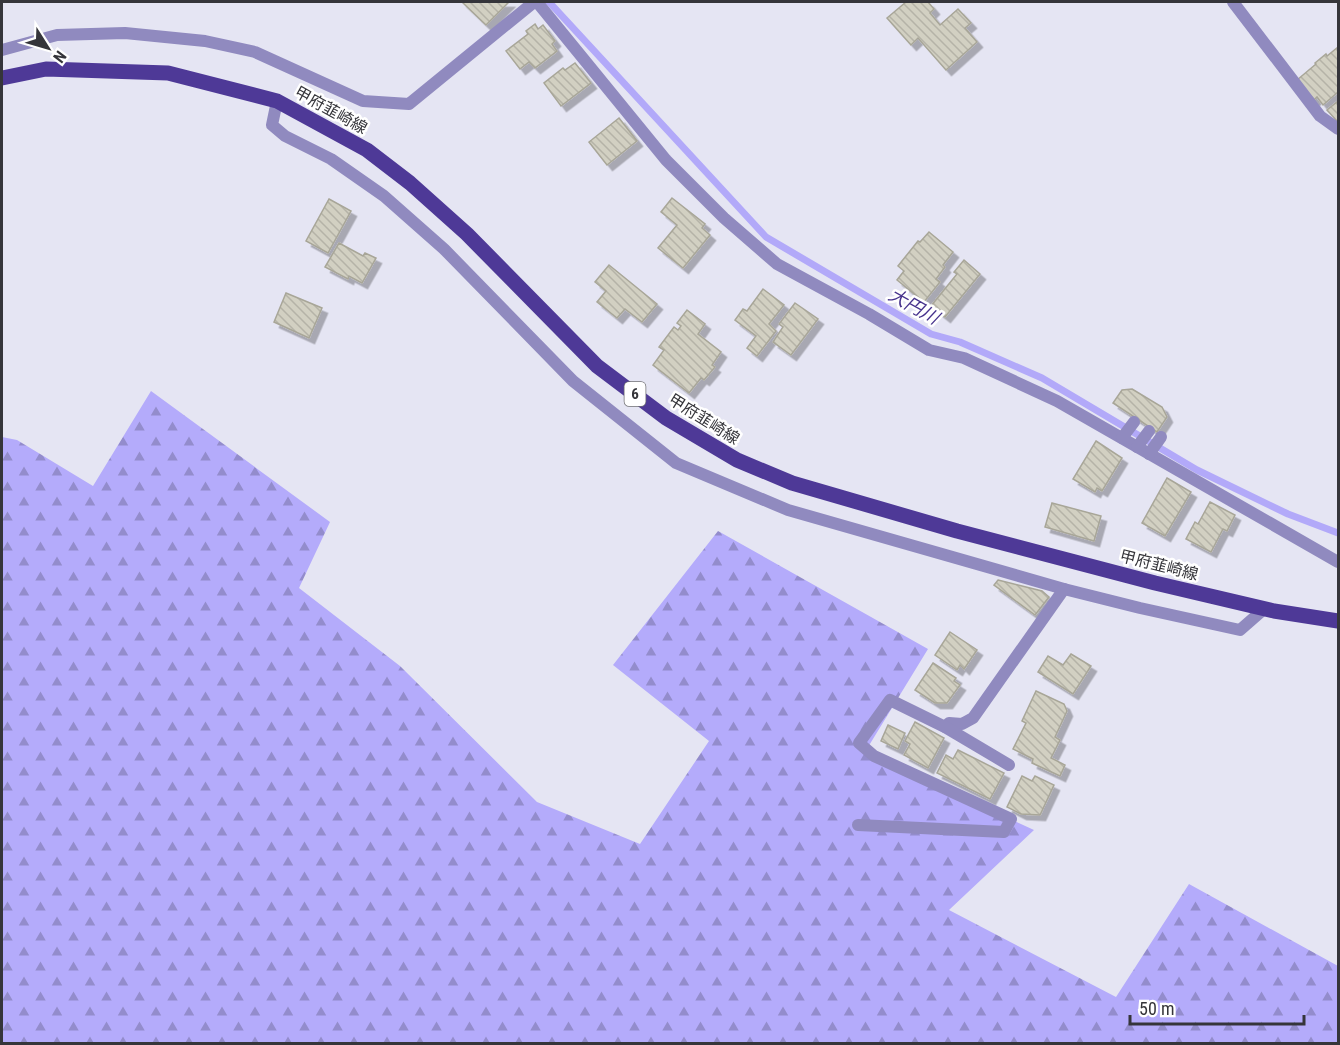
<svg xmlns="http://www.w3.org/2000/svg" width="1340" height="1045" viewBox="0 0 1340 1045" font-family="'Roboto Condensed','Noto Sans JP',sans-serif">
	<style>
		.forest { fill: url(#forest-firs) }
		.lines { fill: none; stroke-linecap: round; stroke-linejoin: round }
		.stream { stroke: #b2a9f9; stroke-width: 7 }
		.building { fill: url(#building-back-hatch); stroke: #a8a698; stroke-width: 1.5; filter: url(#shadow) }
		.service { stroke: #908abf; stroke-width: 12 }
		.minor { stroke: #908abf; stroke-width: 12 }
		.primary { stroke: #4e3997; stroke-width: 15 }
		.labels { text-anchor: middle; dominant-baseline: central; stroke-width: 5; stroke-linejoin: round; paint-order: stroke }
		.shield { fill: #fff; stroke: #727275; stroke-width: 1.5 }
		.shield-label { font-size: 15px; font-weight: bold; fill: #35353a }
		.street-label { font-size: 16px; fill: #35353a; stroke: #fff }
		.water-label { font-size: 18px; font-style: italic; fill: #46328c; stroke: #fff }
	</style>
	<defs>
		<pattern id="forest-firs" width="22" height="20" patternUnits="userSpaceOnUse" patternTransform="scale(1.5)"><rect width="22" height="20" fill="#b4abfb"/><path d="M5 1l3.5 6h-7zM16 11l3.5 6h-7z" fill="#938ccc"/></pattern>
		<pattern id="building-back-hatch" width="6" height="6" patternUnits="userSpaceOnUse" patternTransform="scale(1.5)"><rect width="6" height="6" fill="#d2d0c2"/><path d="M-1 5l2 2M0 0l6 6M5-1l2 2" fill="none" stroke="#b5b3a7"/></pattern>
		<filter id="shadow"><feDropShadow dx="5.5" dy="5.5" stdDeviation="0" flood-color="#0004"/></filter>
	</defs>
	<rect width="100%" height="100%" fill="#e5e5f3"/>
	<polygon class="forest" points="151,391 330,522 299,588 400,666 537,802 640,844 709,741 613,665 718,531 928,649 865,752 1034,830 949,910 1116,997 1189,884 1338,966 1338,1043 2,1043 2,437 17,440 93,486"/>
	<g class="lines">
		<polyline class="stream" points="549,2 766,237 931,334 960,342 1042,378 1197,470 1288,514 1338,533"/>
	</g>
	<g class="building">
		<polygon points="462,2 509,2 486,25"/>
		<polygon points="906,2 928,2 934,9 930,13 940,25 958,9 971,23 965,28 977,42 946,70 918,38 911,45 887,18"/>
		<polygon points="535,24 538,29 543,25 555,41 552,44 557,51 535,68 529,62 520,69 506,51 528,34 526,31"/>
		<polygon points="1338,47 1338,92 1323,105 1317,97 1314,100 1297,80 1316,64 1315,63 1326,54 1327,56"/>
		<polygon points="575,63 591,83 561,106 544,83 563,68 565,70"/>
		<polygon points="1337,102 1338,104 1338,120 1337,121 1327,110"/>
		<polygon points="619,118 637,141 607,165 589,142"/>
		<polygon points="672,198 705,224 702,228 710,235 683,268 658,248 677,225 661,212"/>
		<polygon points="329,199 351,211 328,253 306,241"/>
		<polygon points="929,232 953,252 943,265 945,267 936,279 940,282 924,302 897,280 904,271 898,266 918,241 920,242"/>
		<polygon points="339,243 363,256 365,253 376,258 362,283 349,276 348,279 325,267"/>
		<polygon points="964,260 980,274 945,317 931,306 957,274 954,272"/>
		<polygon points="609,265 657,304 642,322 625,309 617,318 597,302 606,291 595,282"/>
		<polygon points="763,289 784,305 769,324 776,331 757,356 747,348 756,336 735,320 743,309 747,311"/>
		<polygon points="286,293 322,308 309,338 274,322"/>
		<polygon points="795,303 818,319 791,355 773,342 783,327 779,324"/>
		<polygon points="687,310 705,324 698,334 721,352 712,365 715,367 704,380 701,378 689,393 653,365 664,350 659,347 674,327 678,330 681,326 677,323"/>
		<polygon points="1132,389 1162,407 1167,417 1157,432 1113,403 1122,390"/>
		<polygon points="1096,441 1122,458 1102,491 1097,488 1095,492 1073,479"/>
		<polygon points="1167,478 1191,492 1165,536 1142,523"/>
		<polygon points="1210,502 1235,515 1227,531 1223,529 1211,552 1186,539 1195,522 1198,524"/>
		<polygon points="1052,503 1101,516 1094,541 1045,527"/>
		<polygon points="998,580 1042,591 1049,597 1035,615 994,585"/>
		<polygon points="950,632 977,650 964,669 960,665 957,670 935,655"/>
		<polygon points="1071,654 1091,666 1073,694 1038,672 1048,656 1063,665"/>
		<polygon points="933,663 956,678 954,681 960,685 947,703 935,703 915,690"/>
		<polygon points="1036,691 1064,704 1067,711 1055,737 1060,740 1051,758 1065,765 1060,776 1032,763 1033,759 1013,749 1026,723 1022,721"/>
		<polygon points="915,722 944,738 928,768 904,755 910,744 905,741"/>
		<polygon points="888,725 905,733 898,749 881,741"/>
		<polygon points="958,750 1004,773 990,799 937,773 946,755 953,759"/>
		<polygon points="1022,776 1032,781 1035,776 1054,785 1040,815 1021,814 1007,807"/>
	</g>
	<g class="lines">
		<g class="service">
			<polyline points="537,2 666,160 724,218 777,264 869,314 929,350 964,358 1057,401 1338,562"/>
			<polyline points="1233,2 1320,116 1338,129"/>
			<polyline points="277,101 272,125 285,136 331,159 384,196 444,249 573,381 676,463 788,510 1064,589 1140,608 1240,630 1264,609"/>
			<polyline points="1122,438 1134,422"/>
			<polyline points="1137,447 1149,431"/>
			<polyline points="1149,454 1161,437"/>
			<polyline points="945,727 949,723 962,724 973,718 1064,589"/>
			<polyline points="858,825 1004,832 1011,819 874,756 859,743 890,700 945,727 1009,765"/>
		</g>
		<polyline class="minor" points="2,50 57,35 125,33 205,41 255,52 363,101 409,104 534,2"/>
		<polyline class="primary" points="2,78 46,69 168,73 277,101 367,150 410,183 467,234 597,366 666,418 737,460 792,483 957,531 1155,583 1274,611 1338,621"/>
	</g>
	<g class="labels">
		<rect class="shield" x="624.5" y="382" width="21" height="24" rx="4.5"/>
		<g class="shield-label">
			<text x="635" y="394">6</text>
		</g>
		<g class="street-label">
			<text transform="translate(331 110) rotate(29)">甲府韮崎線</text>
			<text transform="translate(704 419) rotate(32)">甲府韮崎線</text>
			<text transform="translate(1159 565) rotate(14)">甲府韮崎線</text>
		</g>
		<g class="water-label">
			<text transform="translate(914 306) rotate(29)">大円川</text>
		</g>
	</g>
	<rect width="1340" height="1045" fill="none" stroke="#35353a" stroke-width="6"/>
	<g transform="translate(48 48) rotate(127)" stroke="#ffffff" stroke-width="4.5" paint-order="stroke">
	<path d="M0-4.5L10 22L0 15L-10 22Z" fill="#35353a"/>
	<text y="-9" font-size="16" font-weight="bold" text-anchor="middle" fill="#35353a">N</text>
	</g>
	<path d="M1130 1015v9h174v-9" fill="none" stroke="#35353a" stroke-width="3"/>
	<text x="1139" y="1015" font-size="18" fill="#35353a" stroke="#ffffff" stroke-width="4.5" paint-order="stroke">50 m</text>
</svg>
